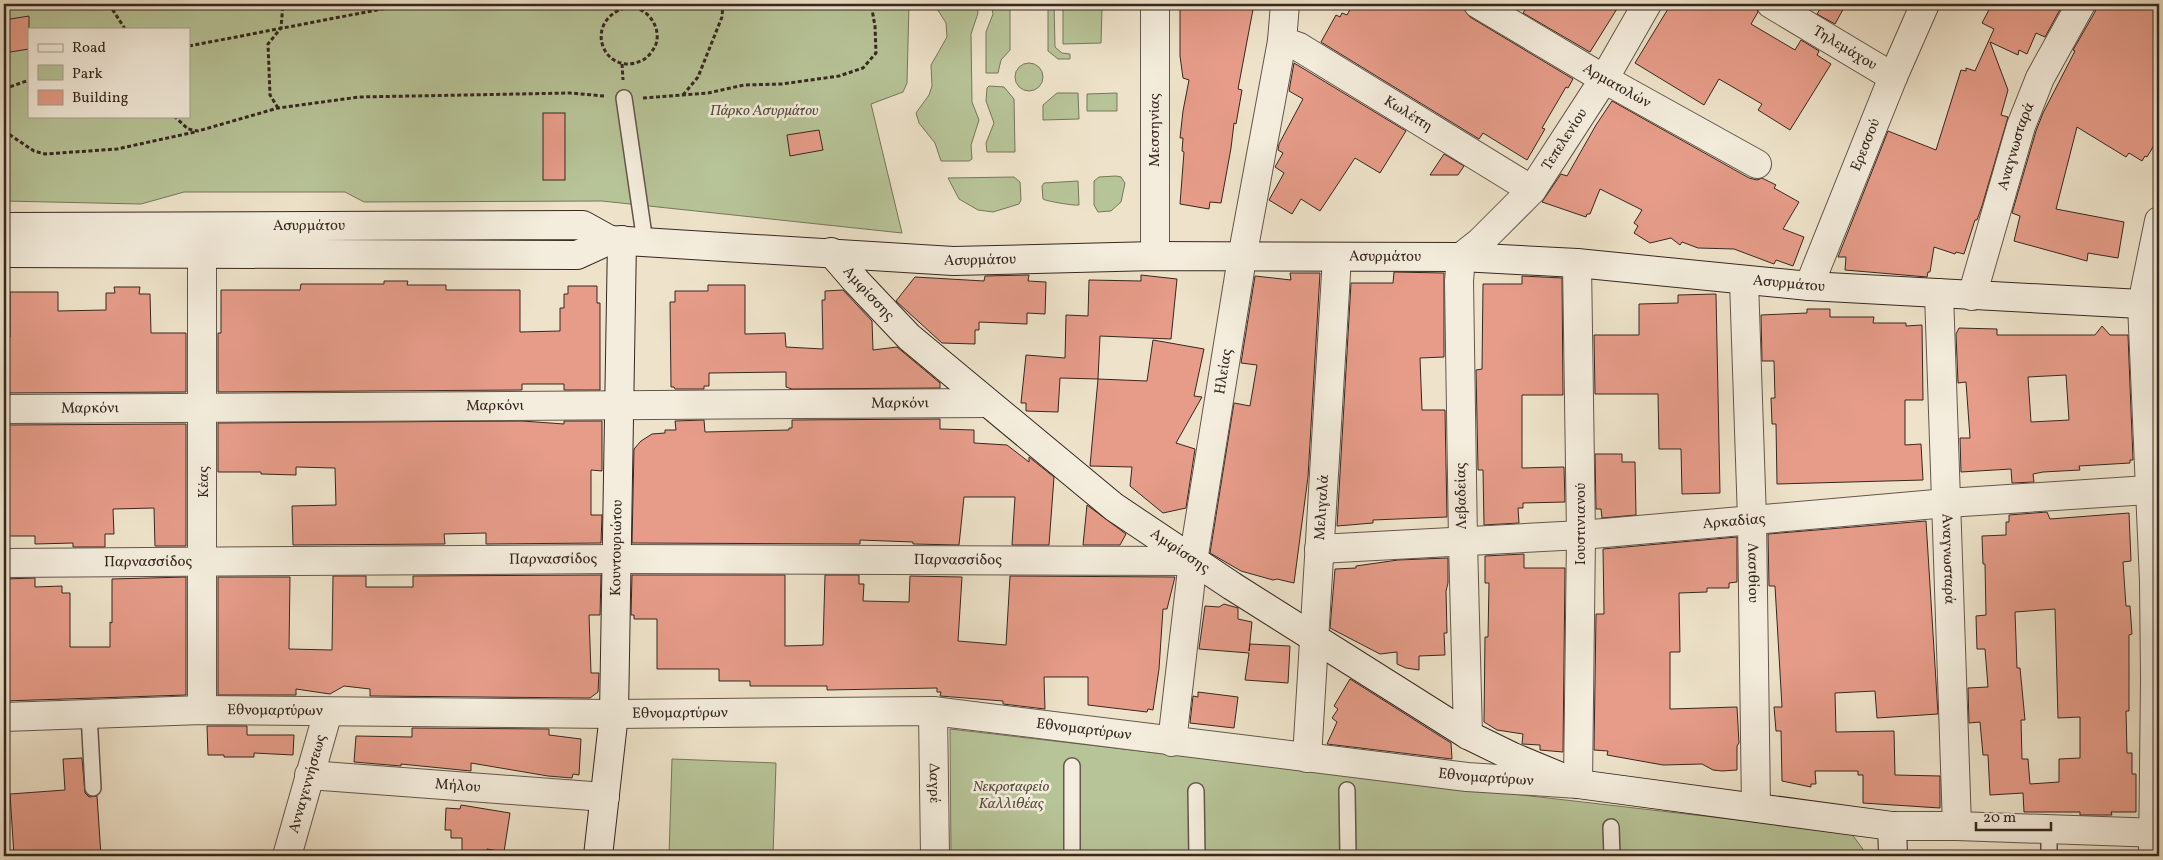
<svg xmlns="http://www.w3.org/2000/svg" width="2163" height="860" viewBox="0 0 2163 860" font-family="Vollkorn,serif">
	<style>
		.green { fill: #b7c498; stroke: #77765c; fill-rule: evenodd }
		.building { fill: #e69c89; stroke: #372721; fill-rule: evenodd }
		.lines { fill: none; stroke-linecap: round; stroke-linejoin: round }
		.lane-casing { stroke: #65564b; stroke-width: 18 }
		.street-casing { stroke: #65564b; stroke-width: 30 }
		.secondary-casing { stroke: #372721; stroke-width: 30 }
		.path { stroke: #372721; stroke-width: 3; stroke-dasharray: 4 2.5; stroke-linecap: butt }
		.lane { stroke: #f4eddd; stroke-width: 15 }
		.street { stroke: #f4eddd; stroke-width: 28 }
		.secondary { stroke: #f4eddd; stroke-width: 28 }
		.labels { text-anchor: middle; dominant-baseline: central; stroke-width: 5; stroke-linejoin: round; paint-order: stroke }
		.street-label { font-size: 15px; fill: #372721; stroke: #f4eddd }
		.park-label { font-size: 15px; font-style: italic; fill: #574e3f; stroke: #f4eddd }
	</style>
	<rect width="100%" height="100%" fill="#eee3ca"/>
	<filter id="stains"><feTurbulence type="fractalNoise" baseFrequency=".004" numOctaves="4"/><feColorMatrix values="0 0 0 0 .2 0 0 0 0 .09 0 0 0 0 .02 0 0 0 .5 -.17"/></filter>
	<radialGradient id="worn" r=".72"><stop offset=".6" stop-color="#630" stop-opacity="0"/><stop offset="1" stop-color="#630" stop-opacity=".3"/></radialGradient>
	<g class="green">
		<path d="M4 4H909L907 83 903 92 871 104 902 233 602 201 364 202 345 192H184L141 204 4 201ZM29 29H189V116H29Z"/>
		<polygon points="934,4 977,4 978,13 971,34 972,102 979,120 971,145 972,159 969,161 941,161 935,143 919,123 916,113 929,95 932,86 931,65 947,37 946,23"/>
		<polygon points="991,4 1010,4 1010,50 1001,60 998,73 986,73 986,32 993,14"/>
		<polygon points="1048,4 1054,4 1055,47 1062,53 1070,54 1070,59 1058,59 1048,51"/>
		<polygon points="1098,4 1102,9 1101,43 1063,44 1063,7 1065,5"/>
		<circle cx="1029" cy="77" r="14"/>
		<polygon points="989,86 1004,87 1014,99 1015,152 987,152 986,143 994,123 986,101 987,88"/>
		<polygon points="1057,93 1078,93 1079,119 1043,120 1043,105"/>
		<polygon points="1117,93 1117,111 1087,111 1087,94"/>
		<polygon points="1116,176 1121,177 1125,183 1121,202 1111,211 1098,212 1094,205 1094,181 1099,177"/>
		<polygon points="1014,177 1020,182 1021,200 1019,204 993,212 978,210 959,199 948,178"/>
		<path d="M1078 181 1079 205C1075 206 1045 201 1043 199L1042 186 1044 183Z"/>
		<polygon points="950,729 1851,833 1868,856 951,856"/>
		<polygon points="672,759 776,763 773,856 669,856"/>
	</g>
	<g class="building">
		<polygon points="1180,4 1254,4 1238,89 1242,90 1236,124 1234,123 1231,148 1221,203 1210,202 1209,209 1180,204 1184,152 1182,151 1183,138 1180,138 1183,111 1189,80 1183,78 1180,56"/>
		<polygon points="1353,4 1460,4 1470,17 1573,79 1568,88 1566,87 1542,128 1545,129 1527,160 1483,133 1479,139 1321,42 1336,15 1340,17 1342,13 1347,15"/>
		<polygon points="1529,4 1620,4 1590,52 1523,13"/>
		<polygon points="1671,4 1755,4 1758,12 1751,24 1795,50 1801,40 1819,51 1817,55 1831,64 1790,130 1758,110 1762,104 1719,79 1704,105 1635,63"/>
		<polygon points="1823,4 1846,4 1835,24 1817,14"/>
		<polygon points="1992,4 2063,4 2045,37 2036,33 2027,54 2019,50 2018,55 1990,42 2008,90 2001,115 2008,117 1982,206 1977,220 1975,220 1964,254 1956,252 1955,254 1934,247 1930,272 1928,272 1927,277 1845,270 1846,257 1838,257 1888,131 1936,150 1961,70 1966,71 1966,68 1975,71 1994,29 1982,23"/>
		<polygon points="2097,4 2159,4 2159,137 2147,157 2145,156 2142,161 2129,153 2126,157 2077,127 2056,209 2124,222 2118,258 2088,253 2087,261 2014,241 2020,216 2012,213 2036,131 2043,113 2075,51 2073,50 2095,12"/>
		<polygon points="29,16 29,49 4,53 4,20"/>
		<polygon points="1294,63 1406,131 1380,173 1355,158 1320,211 1301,199 1292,214 1269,200 1284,173 1275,167 1283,153 1278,150 1279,144 1303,99 1289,91"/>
		<polygon points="1612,101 1749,178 1757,180 1762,178 1776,185 1774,188 1799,202 1783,229 1804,237 1793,266 1776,260 1774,264 1734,249 1698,248 1682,242 1680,245 1671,238 1650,243 1634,233 1638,226 1634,223 1642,210 1600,189 1590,214 1587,214 1586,217 1542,202 1561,174 1567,176 1596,125"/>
		<rect x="543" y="113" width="22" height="67"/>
		<polygon points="819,130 823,150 790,156 787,135"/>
		<polygon points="1444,154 1464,166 1458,175 1430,175"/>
		<polygon points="1394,272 1444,273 1444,357 1420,358 1422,410 1445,410 1447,517 1373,520 1373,523 1337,526 1351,283 1393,283"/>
		<polygon points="1290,273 1320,273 1308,477 1294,583 1277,579 1273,580 1241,571 1210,553 1234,403 1250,406 1257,365 1241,363 1255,276 1291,280"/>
		<polygon points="1029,275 1028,281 1046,282 1045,314 1027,313 1027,324 979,322 979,330 975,330 975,344 942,343 896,301 915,277 984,281 985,276"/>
		<polygon points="1141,275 1177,279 1171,339 1100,336 1098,379 1060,378 1058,412 1026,411 1026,403 1021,403 1026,355 1065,358 1066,315 1088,316 1089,280 1141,281"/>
		<polygon points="1522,276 1562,278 1563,395 1522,395 1522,468 1564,467 1565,502 1523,503 1523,508 1518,508 1519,523 1484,525 1483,470 1478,470 1476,370 1482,369 1483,284 1522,284"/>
		<polygon points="384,281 408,281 407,285 446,285 446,290 520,290 520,332 560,331 560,308 564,308 564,294 568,294 568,286 597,286 597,303 600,303 600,390 564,390 564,384 522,384 522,390 218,392 218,333 221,333 221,290 300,290 301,284 384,284"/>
		<polygon points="708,285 745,285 745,334 785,333 786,347 823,349 822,300 825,300 825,291 843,290 872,321 873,350 897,347 940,383 940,388 792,389 786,387 786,372 709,373 709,386 704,386 704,389 675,389 674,387 671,387 670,302 675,302 675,291 708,291"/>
		<polygon points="114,287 140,287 139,294 150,294 151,333 186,333 186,392 4,393 4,337 10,337 10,292 58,292 58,311 106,310 106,293 115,293"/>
		<polygon points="1716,294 1720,493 1682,494 1681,449 1659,449 1658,394 1595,394 1594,335 1639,335 1639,304 1678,303 1678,295"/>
		<polygon points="1807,309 1830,309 1830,317 1874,317 1873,323 1906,323 1906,326 1922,325 1923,400 1905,400 1905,445 1921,444 1923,480 1777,484 1776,424 1772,424 1771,398 1775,398 1774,361 1762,361 1761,315 1807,313"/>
		<path d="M2102 326 2110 335H2128L2133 460H2130V463L2079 466 2080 470 2043 472 2033 474 2034 482 2012 483 2011 469 1961 472 1960 438H1970L1966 382 1958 383 1956 334 1959 328 1997 329V335H2095ZM2066 375 2069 420 2031 422 2028 377Z"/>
		<polygon points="1153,340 1204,349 1194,396 1202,397 1176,443 1195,449 1186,508 1163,513 1130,486 1132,467 1090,466 1098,379 1147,381"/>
		<polygon points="940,419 940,429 974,430 974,443 1007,445 1029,462 1029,457 1054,477 1049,545 1012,545 1015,497 964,497 959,545 913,544 913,542 860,540 860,544 632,543 634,449 641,441 652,434 665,433 665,430 676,430 675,421 704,420 705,432 789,430 789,428 792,428 792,420"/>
		<polygon points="522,421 564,424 564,421 602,421 602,471 591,470 591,515 602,515 601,543 486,544 486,533 444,534 445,544 293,545 292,506 336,505 335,468 296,467 296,475 261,474 261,472 218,472 218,423"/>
		<polygon points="186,424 186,546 155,546 154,508 113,509 114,534 105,534 105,547 73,547 73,543 35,544 35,536 4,536 4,425"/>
		<polygon points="1595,454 1622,454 1622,462 1635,462 1636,515 1602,518 1601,509 1596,509"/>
		<polygon points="1087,505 1126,534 1120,545 1083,545"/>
		<path d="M2047 512 2050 519 2129 513 2131 561 2123 562 2126 606H2130L2132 634 2129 635V711H2126L2127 753H2132V774H2136V812H2111L2112 815H2080V812H2024L2023 793 1990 795 1988 755H1983L1980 722 1969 723 1968 688 1988 687 1985 649H1977L1976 616 1986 615 1985 564H1983L1982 536 2006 535V522H2009V515ZM2055 609 2058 718 2080 717V758L2059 759V782L2030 784 2028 759H2022L2021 720H2025L2020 668H2017L2015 612Z"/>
		<polygon points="1926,521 1938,714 1877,718 1875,691 1835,693 1836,732 1894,731 1895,775 1940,776 1940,808 1863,803 1863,775 1858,775 1858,771 1815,771 1816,784 1811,784 1811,787 1782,781 1781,731 1776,731 1774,707 1782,707 1775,586 1769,586 1768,534"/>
		<polygon points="1737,537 1737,582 1729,583 1729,588 1707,588 1707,592 1679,593 1680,652 1670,652 1670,709 1737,707 1739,743 1737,746 1737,770 1722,771 1713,770 1702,764 1663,765 1607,755 1608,751 1594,750 1596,614 1604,614 1603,549"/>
		<polygon points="1524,554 1524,568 1565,568 1563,752 1540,750 1540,745 1522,744 1523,734 1497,730 1484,722 1485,637 1488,637 1489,583 1485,583 1485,556"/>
		<polygon points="1448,558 1448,583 1446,591 1447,633 1444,633 1445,655 1419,656 1419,670 1406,668 1397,664 1397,652 1380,654 1330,628 1335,569 1356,568 1356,566 1398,560"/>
		<polygon points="601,575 600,615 589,615 591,673 599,673 598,692 590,698 373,696 370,696 370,689 344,686 330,694 296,689 296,695 218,695 218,577 290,577 289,649 332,650 333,576 366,576 366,587 413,587 413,576"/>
		<polygon points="632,575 785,575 785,646 823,645 825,575 859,575 859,584 864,584 863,601 909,602 910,576 962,577 958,641 1006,645 1010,576 1175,577 1167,609 1163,609 1159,669 1153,710 1148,709 1147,712 1088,705 1088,677 1044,677 1045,709 1003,704 1003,701 940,696 941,692 937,692 937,688 827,690 827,686 750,686 750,681 719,681 719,669 657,669 657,619 634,619 634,615 631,615"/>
		<polygon points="186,577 186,695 4,701 4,579 35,578 35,587 62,586 62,593 70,593 70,647 110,647 110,622 112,623 112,579"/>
		<polygon points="1224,604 1238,608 1238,619 1252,622 1249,651 1250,644 1290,646 1288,683 1245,680 1249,653 1199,649 1205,606 1219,607"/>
		<polygon points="1350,679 1451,743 1452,759 1327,744 1337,722 1332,718 1338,709 1334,706"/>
		<polygon points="1198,692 1238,697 1234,728 1190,723 1193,696 1198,697"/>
		<polygon points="207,726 247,726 247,735 294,735 293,755 254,753 254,757 224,757 224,755 208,755"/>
		<polygon points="412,728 549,729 549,735 581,739 579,775 573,774 572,778 548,776 471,763 471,771 401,764 401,766 354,762 356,736 412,737"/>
		<polygon points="82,758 85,793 89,797 97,796 101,856 14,856 10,794 65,790 63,759"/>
		<polygon points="461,805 510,813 504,852 487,849 485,854 462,852 462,838 451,838 451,830 445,830 446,808 460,809"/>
	</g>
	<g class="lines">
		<defs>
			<g id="lane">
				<polyline points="624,98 645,242"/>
				<polyline points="89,714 93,788"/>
				<polyline points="1072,766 1072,856"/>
				<polyline points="1347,790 1348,856"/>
				<polyline points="1196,791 1197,856"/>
				<polyline points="1611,827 1612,856"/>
				<polyline points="2049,856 2049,828"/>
			</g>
			<g id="street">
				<polyline points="1155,4 1155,256"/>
				<path id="s1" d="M1478 4 1604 79 1757 164"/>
				<path id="s2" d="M1771 4 1893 77"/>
				<path id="s3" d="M1282 41 1299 47 1532 190"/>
				<polyline points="202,253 202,710"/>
				<path id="s4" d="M1744 281 1752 519 1756 807"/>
				<path id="s5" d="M1809 286 1893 77 1925 4"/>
				<path id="s6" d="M1939 293 1957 826"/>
				<path id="s7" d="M1972 296 2021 126 2040 78 2081 4"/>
				<path id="s8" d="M4 409 987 403"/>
				<path id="s9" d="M1319 549 1581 535 1947 503 2148 490"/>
				<path id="s10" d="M4 563 617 559 1193 561"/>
				<path id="s11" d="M933 711 935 856"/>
				<path id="s12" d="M4 717 202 710 614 714 933 711 1467 777 1578 784 1581 535 1577 263"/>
				<path id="s13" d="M1468 735 1463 542 1459 281 1461 257 1480 242 1532 190 1604 79 1647 4"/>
				<path id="s14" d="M1172 742 1193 561 1242 258 1282 41 1285 4"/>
				<path id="s15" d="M1307 758 1337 257"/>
				<path id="s16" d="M309 775 605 797"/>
				<polyline points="1892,826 1957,826 2159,833"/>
				<path id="s17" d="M287 856 328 712"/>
				<polyline points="2153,856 2155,680 2154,582 2142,304 2159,221"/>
			</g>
			<g id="secondary">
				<path id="s18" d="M4 227 583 225 610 240"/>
				<path id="s19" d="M831 252 856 281 909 337 1114 507 1232 586 1468 735 1513 757 1578 784 1892 826 1893 856"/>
				<path id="s20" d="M4 253 577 255 610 240 953 261 1155 256 1461 257 1577 263 1809 286 2159 305"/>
				<path id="s21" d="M598 856 614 714 622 240"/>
			</g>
		</defs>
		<use href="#lane" class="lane-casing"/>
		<use href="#street" class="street-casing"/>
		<use href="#secondary" class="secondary-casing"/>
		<g class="path">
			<polyline points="109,4 125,29"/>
			<path d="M608 4C618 7 626 6 635 8 650 11 661 29 656 44 653 51 648 58 641 61 604 77 582 23 624 8"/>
			<polyline points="635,8 652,4"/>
			<polyline points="189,46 408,4"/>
			<polyline points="622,64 623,80"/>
			<polyline points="4,89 29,80"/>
			<polyline points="683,95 698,77 722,17 723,4"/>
			<polyline points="643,98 708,93 744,85 782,84 839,76 863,68 876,53 875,26 871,4"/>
			<polyline points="278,108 270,95 268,44 281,28 283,4"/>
			<polyline points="174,116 188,129 198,131 278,108 359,97 570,93 604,96"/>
			<polyline points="4,131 34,151 45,154 117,149 195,132"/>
		</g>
		<use href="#lane" class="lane"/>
		<use href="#street" class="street"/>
		<use href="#secondary" class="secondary"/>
	</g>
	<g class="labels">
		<g class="street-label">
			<text stroke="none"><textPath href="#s2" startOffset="86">Τηλεμάχου</textPath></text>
			<text stroke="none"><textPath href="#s1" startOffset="161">Αρματολών</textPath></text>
			<text stroke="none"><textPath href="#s3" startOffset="146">Κωλέττη</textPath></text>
			<text transform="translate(1155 130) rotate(-90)">Μεσσηνίας</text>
			<text stroke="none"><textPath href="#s13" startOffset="636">Τεπελενίου</textPath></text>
			<text stroke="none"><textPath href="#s5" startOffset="152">Ερεσσού</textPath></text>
			<text stroke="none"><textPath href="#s7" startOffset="156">Αναγνωσταρά</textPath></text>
			<text stroke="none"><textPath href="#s18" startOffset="305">Ασυρμάτου</textPath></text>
			<text stroke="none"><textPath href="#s20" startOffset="1385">Ασυρμάτου</textPath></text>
			<text stroke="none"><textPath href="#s20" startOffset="980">Ασυρμάτου</textPath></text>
			<text stroke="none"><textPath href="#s20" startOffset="1790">Ασυρμάτου</textPath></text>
			<text stroke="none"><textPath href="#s19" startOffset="56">Αμφίσσης</textPath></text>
			<text stroke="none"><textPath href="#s14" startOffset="374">Ηλείας</textPath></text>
			<text stroke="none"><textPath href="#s8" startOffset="896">Μαρκόνι</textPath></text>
			<text stroke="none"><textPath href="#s8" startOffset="491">Μαρκόνι</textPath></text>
			<text stroke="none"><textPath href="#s8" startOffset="86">Μαρκόνι</textPath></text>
			<text transform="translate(204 482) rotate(-90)">Κέας</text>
			<text transform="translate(1462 496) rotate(-91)">Λεβαδείας</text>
			<text stroke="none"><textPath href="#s15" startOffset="251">Μελιγαλά</textPath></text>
			<text stroke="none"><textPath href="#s9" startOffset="416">Αρκαδίας</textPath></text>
			<text transform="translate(1581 524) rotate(-90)">Ιουστινιανού</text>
			<text stroke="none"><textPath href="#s21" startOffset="309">Κουντουριώτου</textPath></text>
			<text stroke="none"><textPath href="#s19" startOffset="461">Αμφίσσης</textPath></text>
			<text stroke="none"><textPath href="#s6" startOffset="266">Αναγνωσταρά</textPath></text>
			<text stroke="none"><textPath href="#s10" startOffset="549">Παρνασσίδος</textPath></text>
			<text stroke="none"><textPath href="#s10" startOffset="954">Παρνασσίδος</textPath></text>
			<text stroke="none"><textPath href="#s10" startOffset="144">Παρνασσίδος</textPath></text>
			<text stroke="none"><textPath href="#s4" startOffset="292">Λασιθίου</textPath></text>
			<text stroke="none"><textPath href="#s12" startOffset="271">Εθνομαρτύρων</textPath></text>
			<text stroke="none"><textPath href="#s12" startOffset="676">Εθνομαρτύρων</textPath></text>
			<text stroke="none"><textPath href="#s12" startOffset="1081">Εθνομαρτύρων</textPath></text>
			<text stroke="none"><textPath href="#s12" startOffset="1486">Εθνομαρτύρων</textPath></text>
			<text stroke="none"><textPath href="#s17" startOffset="75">Ανναγεννήσεως</textPath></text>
			<text stroke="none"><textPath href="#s11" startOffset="72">Δαγρέ</textPath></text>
			<text stroke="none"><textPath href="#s16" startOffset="149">Μήλου</textPath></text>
		</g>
		<g class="park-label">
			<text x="764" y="111">Πάρκο Ασυρμάτου</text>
			<text x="1011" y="787">Νεκροταφείο<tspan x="1011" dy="17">Καλλιθέας</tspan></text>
		</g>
	</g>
	<rect width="2163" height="860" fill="none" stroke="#eee3ca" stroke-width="20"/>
	<rect x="5" y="5" width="2153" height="850" fill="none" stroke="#372721" stroke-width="2.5"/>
	<rect x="10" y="10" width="2143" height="840" fill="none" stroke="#372721"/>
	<rect x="28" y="28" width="162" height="90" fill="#f4eddd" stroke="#a89e92"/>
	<rect x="38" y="44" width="25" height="8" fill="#f4eddd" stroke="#a89e92"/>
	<text x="72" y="52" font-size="15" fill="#372721">Road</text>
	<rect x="38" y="65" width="25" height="15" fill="#b7c498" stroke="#a89e92"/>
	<text x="72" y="78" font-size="15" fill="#372721">Park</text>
	<rect x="38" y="90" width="25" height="15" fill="#e69c89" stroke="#a89e92"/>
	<text x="72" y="102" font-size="15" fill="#372721">Building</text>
	<path d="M1976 822v8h75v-8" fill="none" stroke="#372721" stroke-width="2.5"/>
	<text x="1983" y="822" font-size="15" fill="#372721" stroke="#f4eddd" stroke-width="4" paint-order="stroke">20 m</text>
	<rect width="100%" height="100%" filter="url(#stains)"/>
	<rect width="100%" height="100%" fill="url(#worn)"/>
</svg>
